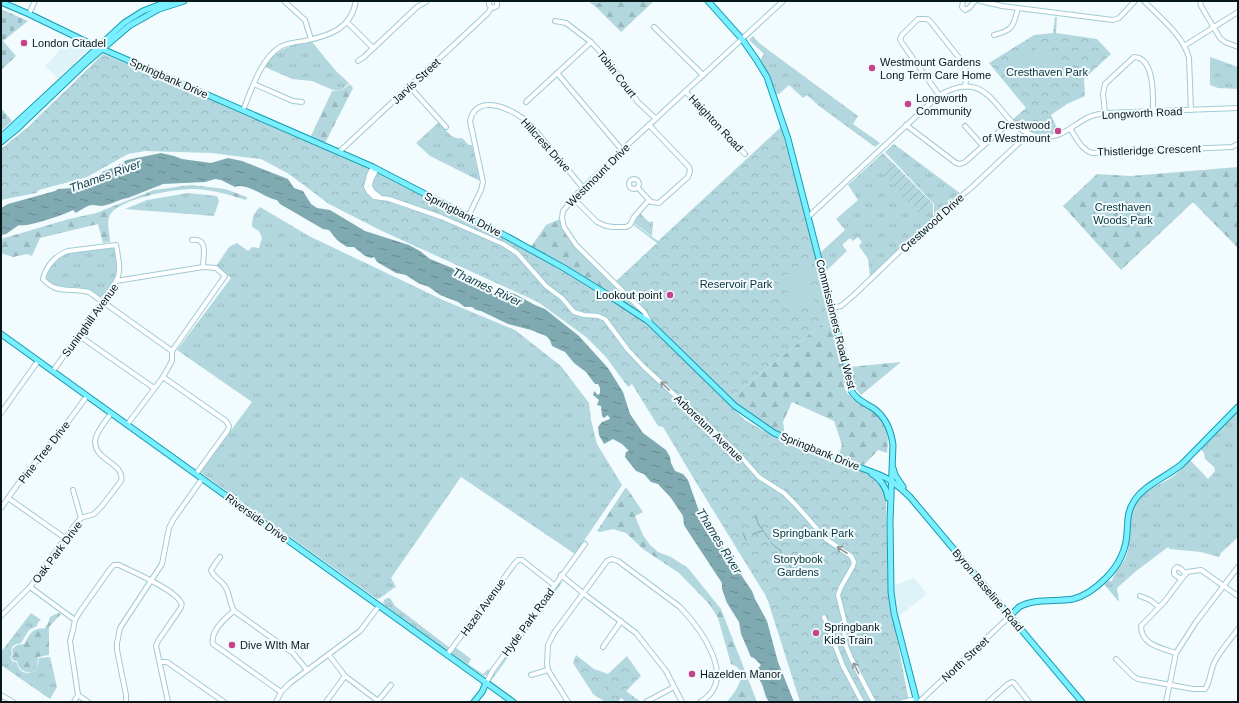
<svg xmlns="http://www.w3.org/2000/svg" width="1239" height="703" viewBox="0 0 1239 703" font-family="Helvetica,sans-serif">
	<style>
		.built { fill: #def3f7 }
		.grass { fill: url(#grass-tufts) }
		.forest { fill: url(#forest-firs) }
		.cemetery { fill: url(#cemetery-stones) }
		.park { fill: url(#park-crowns) }
		.garden { fill: url(#garden-furrows) }
		.pitch { fill: #b3d7de }
		.water { fill: url(#water-ripples) }
		.lines { fill: none; stroke-linecap: round; stroke-linejoin: round }
		.stream { stroke: #80aab2; stroke-width: 1 }
		.minor-casing { stroke: #9fccd4; stroke-width: 6 }
		.major-casing { stroke: #179daf; stroke-width: 7 }
		.minor { stroke: #fff; stroke-width: 4 }
		.major { stroke: #79efff; stroke-width: 5 }
		.oneway { stroke: #8f9798 }
		.poi-dot { fill: #c5438a; stroke: #f2fbfd; stroke-width: 1.5 }
		.labels { text-anchor: middle; dominant-baseline: central; stroke-width: 4; stroke-linejoin: round; paint-order: stroke }
		.poi-label { font-size: 11px; fill: #07181b; stroke: #f2fbfd; text-anchor: start }
		.park-label { font-size: 11px; fill: #09343a; stroke: #f2fbfd }
		.street-label { font-size: 11px; fill: #07181b; stroke: #f2fbfd }
		.water-label { font-size: 12px; font-style: italic; fill: #133c43; stroke: #f2fbfd }
	</style>
	<defs>
		<pattern id="grass-tufts" width="24" height="20" patternUnits="userSpaceOnUse"><rect width="24" height="20" fill="#b3d7de"/><path d="M3 7l-1-3M5 7V3M7 7l1-3M15 17l-1-3M17 17v-4M19 17l1-3" fill="none" stroke="#98b8be"/></pattern>
		<pattern id="forest-firs" width="22" height="20" patternUnits="userSpaceOnUse"><rect width="22" height="20" fill="#b3d7de"/><path d="M5 1l3.5 6h-7zM16 11l3.5 6h-7z" fill="#98b8be"/></pattern>
		<pattern id="cemetery-stones" width="16" height="16" patternUnits="userSpaceOnUse"><rect width="16" height="16" fill="#b3d7de"/><path d="M2 7V4a2 2 0 0 1 4 0v3zM10 15v-3a2 2 0 0 1 4 0v3z" fill="#98b8be"/></pattern>
		<pattern id="park-crowns" width="20" height="18" patternUnits="userSpaceOnUse"><rect width="20" height="18" fill="#b3d7de"/><path d="M2 6a3 3 0 1 1 6 0M12 15a3 3 0 1 1 6 0" fill="none" stroke="#98b8be"/></pattern>
		<pattern id="garden-furrows" width="10" height="10" patternUnits="userSpaceOnUse"><rect width="10" height="10" fill="#b3d7de"/><path d="M-1 1l2-2M0 10L10 0M9 11l2-2" fill="none" stroke="#98b8be"/></pattern>
		<pattern id="water-ripples" width="26" height="14" patternUnits="userSpaceOnUse"><rect width="26" height="14" fill="#80aab2"/><path d="M2 4q2-2 4 0t4 0M15 11q2-2 4 0t4 0" fill="none" stroke="#678990"/></pattern>
	</defs>
	<rect width="100%" height="100%" fill="#f2fbfd"/>
	<g class="built">
		<polygon points="69,40 89,48 58,78 45,66"/>
		<polygon points="914,578 927,594 899,616 893,586"/>
	</g>
	<g class="grass">
		<polygon points="753,36 759,43 858,116 853,124 880,143 875,147 819,106 807,95 803,98 789,85 779,94 775,94 760,60 764,54 749,40"/>
		<path d="M311 41 336 71 349 83 341 91 333 90 312 81 292 79 265 67C275 49 291 45 311 41Z"/>
		<polygon points="1210,57 1238,67 1238,89 1218,88 1210,85"/>
		<path d="M439 122C445 129 452 141 462 138L469 145H472L480 181 430 156 416 143Z"/>
		<polygon points="894,144 961,194 934,217 934,204 885,152"/>
		<polygon points="883,153 933,204 933,218 870,277 868,259 859,246 862,242 858,237 853,241 850,238 842,245 847,251 825,272 821,252 845,230 836,219 858,200 848,185"/>
		<polygon points="188,193 217,196 219,201 214,216 125,209 147,200"/>
		<path d="M260 207 309 236 443 300 515 330 561 366 589 403 591 420 597 444 622 485 575 554 461 477 391 578 396 587C389 590 383 598 377 599L200 472 252 402 177 350 231 278 216 266 229 247 237 243 248 251 252 247 259 248 262 238 259 231 252 227C252 217 254 213 260 207Z"/>
		<polygon points="640,213 649,222 650,222 653,221 652,236 634,223"/>
		<path d="M112 247 115 249C118 275 118 275 104 296 98 298 93 292 86 289 71 284 62 293 46 280 44 270 57 258 66 254Z"/>
		<path d="M1238 411V537L1221 553 1219 557 1201 552 1170 549 1168 547 1135 572 1117 588 1119 602 1104 584 1108 581H1112C1114 571 1124 564 1127 554 1132 535 1126 515 1139 498 1148 487 1164 484 1175 475 1180 471 1185 465 1190 460L1208 479 1215 471 1214 467 1205 459 1204 453 1201 449Z"/>
		<polygon points="563,581 491,681 519,702 517,702 490,682 490,680 556,585"/>
		<polygon points="387,598 390,598 395,606 450,648 449,650 446,650 386,606 383,603 384,600"/>
		<path d="M31 613 41 620 38 622 37 626 29 630 21 643C16 644 13 645 11 649L12 655 10 657 13 662H16C18 664 17 666 19 668 22 675 32 673 37 670L39 658 50 657 57 687 50 699 1 665V652Z"/>
		<polygon points="455,647 471,659 468,664 483,674 488,669 490,671 488,674 484,676 453,655 452,653"/>
	</g>
	<g class="forest">
		<polygon points="588,1 596,1 598,3 601,1 654,1 621,32 596,7"/>
		<polygon points="350,84 353,88 325,143 311,136 332,91 341,91"/>
		<polygon points="1238,167 1238,248 1193,202 1121,270 1063,206 1097,174 1131,176"/>
		<path d="M191 185 225 189 247 197 246 200C230 195 213 190 196 189 178 188 119 198 110 215 106 223 110 234 110 242L103 243 98 224 40 238 32 256 27 254 13 257 1 253V239L69 219 96 213 154 190Z"/>
		<polygon points="560,219 561,225 572,244 643,315 531,247 546,225"/>
		<path d="M832 316C836 332 841 348 844 364 845 372 842 381 845 389 851 402 864 403 874 410 888 421 889 437 887 453L878 450 864 465 839 455 842 445 834 421 792 402 783 422 785 435C765 425 746 414 730 398Z"/>
		<polygon points="901,362 861,395 853,385 850,367"/>
		<path d="M626 487 643 512 635 516 643 535 650 545 658 552 671 557 688 568 721 609 757 702H727C735 692 752 671 731 664L718 618 710 605 679 573 643 549 626 533 613 529 600 532 597 531Z"/>
		<path d="M58 613 61 614 49 627V655L38 657 37 670C32 673 23 673 20 668 18 666 18 663 17 661H14L11 657 13 655 12 649 17 645 24 644C27 639 31 630 38 629 40 628 43 629 45 628L48 624 50 617Z"/>
	</g>
	<g class="cemetery">
		<polygon points="1,9 28,21 3,41 16,56 1,70"/>
		<polygon points="1,108 12,121 1,131"/>
	</g>
	<g class="park">
		<polygon points="1055,17 1057,17 1056,33 1097,39 1111,54 1084,79 1085,96 1067,104 1051,115 1060,135 1027,132 1012,120 1026,108 989,63 1034,35 1053,33"/>
		<polygon points="103,54 209,98 375,172 531,252 641,319 745,420 776,438 821,457 871,475 882,485 886,501 888,592 909,702 800,702 767,598 694,479 663,427 658,426 632,384 628,387 606,357 586,337 538,302 382,231 329,204 289,174 261,159 211,153 145,151 128,154 87,177 39,190 36,193 1,200 1,149 27,128"/>
		<polygon points="781,127 832,316 730,398 615,282 657,243 632,224 633,223 658,241"/>
		<polygon points="576,655 594,669 608,674 627,656 641,676 626,691 641,702 626,702 621,698 618,702 605,702 593,694 573,663"/>
	</g>
	<polygon class="garden" points="893,163 931,202 919,213 882,173"/>
	<g class="pitch">
		<polygon points="1045,43 1060,67 1022,91 1007,66"/>
		<polygon points="806,269 810,283 785,290 781,276"/>
		<polygon points="811,287 815,302 790,308 786,293"/>
		<polygon points="604,678 609,682 600,694 595,690"/>
	</g>
	<path class="water" d="M161 153 174 156 182 159 211 163 228 158 242 161 288 179 294 188 303 191 311 204 317 208 330 210 365 231 409 245 420 251 430 259 462 272 472 279 480 282 488 288 493 294 503 291 515 294 535 305 545 309 579 336 608 368 623 392 630 414 643 433 666 450 670 457 671 463 675 471 683 474 688 480 700 514 752 591 755 599 767 621 778 662 794 702H769L766 697 762 684 755 673V671L761 665 754 658 751 657 741 634 739 622 727 603 722 589V583L691 536 684 525 683 516 671 498 658 484 651 482 644 474 636 471 625 457 626 452 629 451 622 444 613 439 604 444 599 435 598 427 602 422 610 419 608 415 604 418 602 416 601 406 597 405 599 400 593 395 594 391 598 395 600 393V388L598 384H595L586 372 574 363 565 352 552 346 550 340 546 336 531 330 508 324 481 311 476 310 472 307H465L458 302 440 295 429 287 418 283 406 275 396 273 377 262 374 257 371 258 365 256 354 247H347L341 243 337 240 329 230 323 229 280 204 277 200C266 199 247 182 235 187L221 180 215 179 205 182 163 184 128 198C120 199 114 203 106 205 99 207 99 205 93 205 87 205 81 210 76 213L73 210C66 214 26 228 19 225L6 234 1 235V208L8 204 55 191 58 189 74 188 93 181 102 172 112 168 127 160Z"/>
	<g class="lines">
		<g class="stream">
			<polyline points="755,516 759,525 769,539"/>
			<polyline points="743,533 746,540"/>
			<polyline points="753,534 762,531"/>
			<polyline points="771,543 781,551 782,558 789,564 791,568"/>
		</g>
		<defs>
			<g id="minor">
				<polyline points="284,1 305,20 311,39"/>
				<polyline points="489,1 489,5 493,8 497,6 497,1"/>
				<polyline points="963,1 962,7 965,10 969,8 975,1"/>
				<polyline points="980,1 1002,6 1113,20 1119,18 1135,1"/>
				<path d="M1144 1C1160 18 1183 35 1189 58L1191 110"/>
				<polyline points="1200,1 1201,6 1220,38 1225,42 1238,47"/>
				<polyline points="29,14 35,1"/>
				<polyline points="555,21 566,23 591,42 607,59 638,102 656,119"/>
				<polyline points="347,22 373,48"/>
				<polyline points="654,27 703,75"/>
				<path d="M994 35C1014 30 1013 26 1018 8"/>
				<polyline points="1184,46 1238,12"/>
				<polyline points="358,61 364,57 417,7 427,1"/>
				<polyline points="557,73 622,150"/>
				<polyline points="254,84 293,101 302,102"/>
				<polyline points="410,87 446,127"/>
				<polyline points="686,92 745,154"/>
				<polyline points="939,95 902,43 900,39 902,35 918,19 927,19 930,21 963,63 967,73 965,87"/>
				<polyline points="526,102 591,42"/>
				<path d="M243 110C252 89 260 60 280 47 287 43 296 42 304 41 329 36 351 29 356 1"/>
				<path d="M1105 113 1103 94 1105 84 1134 57C1155 58 1153 96 1153 111"/>
				<polyline points="906,125 956,163 960,164 965,162 1011,121"/>
				<polyline points="965,126 983,146"/>
				<path d="M1071 130C1077 139 1081 149 1092 153L1232 147 1238 144"/>
				<polyline points="339,152 488,13 491,8"/>
				<polyline points="373,167 369,175 366,187 369,192 374,197 389,199 441,217 503,244 517,253 546,286 562,298 574,312 584,315 598,316 605,319 628,350 644,367 736,451 759,477 784,493 796,505 826,539 851,556 854,562 853,566 841,587 838,595 845,623 844,631 846,646 851,658 871,697 874,702"/>
				<path d="M377 169C370 181 365 188 379 196"/>
				<circle cx="634" cy="184" r="5"/>
				<polyline points="638,188 651,202 659,203 688,177 690,171 689,167 649,125"/>
				<polyline points="573,198 597,222 606,226 613,227 626,227 630,225 634,217 649,200"/>
				<path d="M468 217 481 190 483 182 470 121C477 90 516 111 530 124L583 188"/>
				<path d="M808 217 938 96C996 62 995 129 1037 136 1061 140 1068 128 1087 118 1092 115 1099 114 1105 113L1238 108"/>
				<path d="M192 240C209 238 203 256 203 267"/>
				<path d="M116 281C122 271 118 257 116 245L68 251C56 255 46 266 43 279 57 295 71 287 89 292L172 351"/>
				<polyline points="833,308 841,306 854,295 923,229 972,187 1021,141 1027,133"/>
				<polyline points="650,322 644,312 576,245 564,227 562,218 563,211 578,193 622,150 783,1"/>
				<polyline points="78,335 154,388"/>
				<polyline points="53,371 103,301 116,281 203,267 216,268 225,276 172,351 172,361 163,377 127,425"/>
				<polyline points="163,377 226,421 229,426 228,430 196,474"/>
				<polyline points="1,413 38,361"/>
				<polyline points="73,490 81,518"/>
				<polyline points="8,498 65,538"/>
				<polyline points="1,508 23,477 62,430 87,396"/>
				<path d="M220 557 211 570C214 579 224 581 227 590 230 597 230 604 234 611L293 653 307 670"/>
				<polyline points="561,575 583,593 636,633 666,671 682,702"/>
				<polyline points="1181,579 1174,574 1174,570 1177,567 1181,569 1186,574"/>
				<polyline points="30,587 75,620"/>
				<polyline points="1140,596 1150,600 1159,607"/>
				<path d="M234 611C225 618 210 632 213 644L281 692"/>
				<path d="M1 616 30 587 74 526 81 518 94 514 102 506 121 481C126 462 89 460 96 437 99 428 107 420 111 413"/>
				<polyline points="824,617 843,666 862,702"/>
				<polyline points="603,647 621,621"/>
				<path d="M1176 653C1161 648 1141 645 1141 626L1165 601 1187 572 1201 570 1238 596"/>
				<polyline points="329,655 345,676 378,701"/>
				<polyline points="447,655 515,563 518,560 522,560 554,585"/>
				<path d="M1116 659 1133 676 1138 679 1193 689H1205C1211 681 1210 670 1215 661 1221 650 1230 640 1238 629"/>
				<polyline points="160,662 167,662 224,702"/>
				<polyline points="531,675 548,670"/>
				<polyline points="486,683 493,670 585,544"/>
				<polyline points="1,695 13,702"/>
				<polyline points="78,695 88,702"/>
				<path d="M74 702 78 695 70 641 73 630 75 620 81 610 111 568 114 565H119C133 572 173 589 180 601 182 603 182 606 180 609L158 641 156 646 168 702"/>
				<polyline points="126,702 126,695 117,650 117,643 120,628 162,564 169,528 173,520 202,479"/>
				<polyline points="276,702 281,692 290,683 360,631 379,606"/>
				<polyline points="326,702 345,676"/>
				<polyline points="377,702 391,685"/>
				<path d="M568 702 548 670 547 663 548 645 554 633 607 561 612 559 618 561 680 607C701 629 739 680 700 702"/>
				<polyline points="646,702 674,687"/>
				<polyline points="903,702 916,699"/>
				<polyline points="919,702 1010,616"/>
				<polyline points="988,702 1008,684 1012,682 1014,683 1029,702"/>
				<polyline points="1166,702 1176,653 1196,622 1238,567"/>
			</g>
			<g id="major">
				<path d="M708 1 742 39 756 59 767 77 788 139 845 360C847 369 846 379 850 388 854 398 864 403 873 408 886 417 891 430 893 445L890 521 891 592 894 613 917 702"/>
				<path d="M1 2 29 14 93 45 373 167 506 236 564 268 616 300 648 321 735 406 774 433 811 449 880 475C892 480 901 488 910 497L1082 702"/>
				<polyline points="1,137 124,23 143,11 169,1"/>
				<polyline points="1,142 18,128 87,62 129,26 159,9 184,1"/>
				<polyline points="1,334 513,702"/>
				<polyline points="893,468 895,475 903,487"/>
				<path d="M872 474C881 479 887 489 888 498"/>
				<path d="M1010 616C1013 613 1016 610 1019 607 1033 598 1057 602 1073 599 1086 596 1097 587 1106 578 1119 565 1126 551 1127 533 1128 522 1127 513 1133 503 1143 485 1167 477 1182 464L1238 407"/>
				<polyline points="474,702 482,692 486,683"/>
			</g>
		</defs>
		<use href="#minor" class="minor-casing"/>
		<use href="#major" class="major-casing"/>
		<use href="#minor" class="minor"/>
		<use href="#major" class="major"/>
	</g>
	<defs><path id="oneway-shaft" d="M-6 0H5M1.5-3L5.5 0L1.5 3" fill="none" stroke-width="1.6" stroke-linecap="round" stroke-linejoin="round"/></defs>
	<g class="oneway">
		<use href="#oneway-shaft" transform="translate(665 386) rotate(-137)"/>
		<use href="#oneway-shaft" transform="translate(842 550) rotate(-147)"/>
		<use href="#oneway-shaft" transform="translate(856 668) rotate(-117)"/>
	</g>
	<g class="poi-dot">
		<circle cx="24" cy="43" r="4"/>
		<circle cx="872" cy="68" r="4"/>
		<circle cx="908" cy="104" r="4"/>
		<circle cx="1058" cy="131" r="4"/>
		<circle cx="670" cy="295" r="4"/>
		<circle cx="816" cy="633" r="4"/>
		<circle cx="232" cy="645" r="4"/>
		<circle cx="692" cy="674" r="4"/>
	</g>
	<g class="labels">
		<g class="poi-label">
			<text x="32" y="43">London Citadel</text>
			<text x="880" y="62">Westmount Gardens<tspan x="880" dy="13">Long Term Care Home</tspan></text>
			<text x="916" y="98">Longworth<tspan x="916" dy="13">Community</tspan></text>
			<text x="1050" y="125" text-anchor="end">Crestwood<tspan x="1050" dy="13">of Westmount</tspan></text>
			<text x="662" y="295" text-anchor="end">Lookout point</text>
			<text x="824" y="627">Springbank<tspan x="824" dy="13">Kids Train</tspan></text>
			<text x="240" y="645">Dive WIth Mar</text>
			<text x="700" y="674">Hazelden Manor</text>
		</g>
		<g class="park-label">
			<text x="1047" y="72">Cresthaven Park</text>
			<text x="1123" y="207">Cresthaven<tspan x="1123" dy="13">Woods Park</tspan></text>
			<text x="736" y="284">Reservoir Park</text>
			<text x="813" y="533">Springbank Park</text>
			<text x="798" y="559">Storybook<tspan x="798" dy="13">Gardens</tspan></text>
		</g>
		<g class="street-label">
			<text transform="translate(617 74) rotate(52)">Tobin Court</text>
			<text transform="translate(169 78) rotate(24)">Springbank Drive</text>
			<text transform="translate(416 81) rotate(-43)">Jarvis Street</text>
			<text transform="translate(1142 113) rotate(-3)">Longworth Road</text>
			<text transform="translate(716 123) rotate(47)">Haighton Road</text>
			<text transform="translate(546 145) rotate(48)">Hillcrest Drive</text>
			<text transform="translate(1149 150) rotate(-2)">Thistleridge Crescent</text>
			<text transform="translate(598 175) rotate(-45)">Westmount Drive</text>
			<text transform="translate(463 214) rotate(27)">Springbank Drive</text>
			<text transform="translate(932 223) rotate(-42)">Crestwood Drive</text>
			<text transform="translate(90 320) rotate(-54)">Suninghill Avenue</text>
			<text transform="translate(836 324) rotate(76)">Commissioners Road West</text>
			<text transform="translate(709 428) rotate(44)">Arboretum Avenue</text>
			<text transform="translate(820 451) rotate(22)">Springbank Drive</text>
			<text transform="translate(44 452) rotate(-52)">Pine Tree Drive</text>
			<text transform="translate(257 518) rotate(36)">Riverside Drive</text>
			<text transform="translate(57 552) rotate(-53)">Oak Park Drive</text>
			<text transform="translate(988 590) rotate(50)">Byron Baseline Road</text>
			<text transform="translate(483 607) rotate(-54)">Hazel Avenue</text>
			<text transform="translate(528 622) rotate(-54)">Hyde Park Road</text>
			<text transform="translate(965 659) rotate(-43)">North Street</text>
		</g>
		<g class="water-label">
			<text transform="translate(105 176) rotate(-20)">Thames River</text>
			<text transform="translate(487 287) rotate(25)">Thames River</text>
			<text transform="translate(719 541) rotate(58)">Thames River</text>
		</g>
	</g>
	<rect width="1239" height="703" fill="none" stroke="#07181b" stroke-width="4"/>
</svg>
